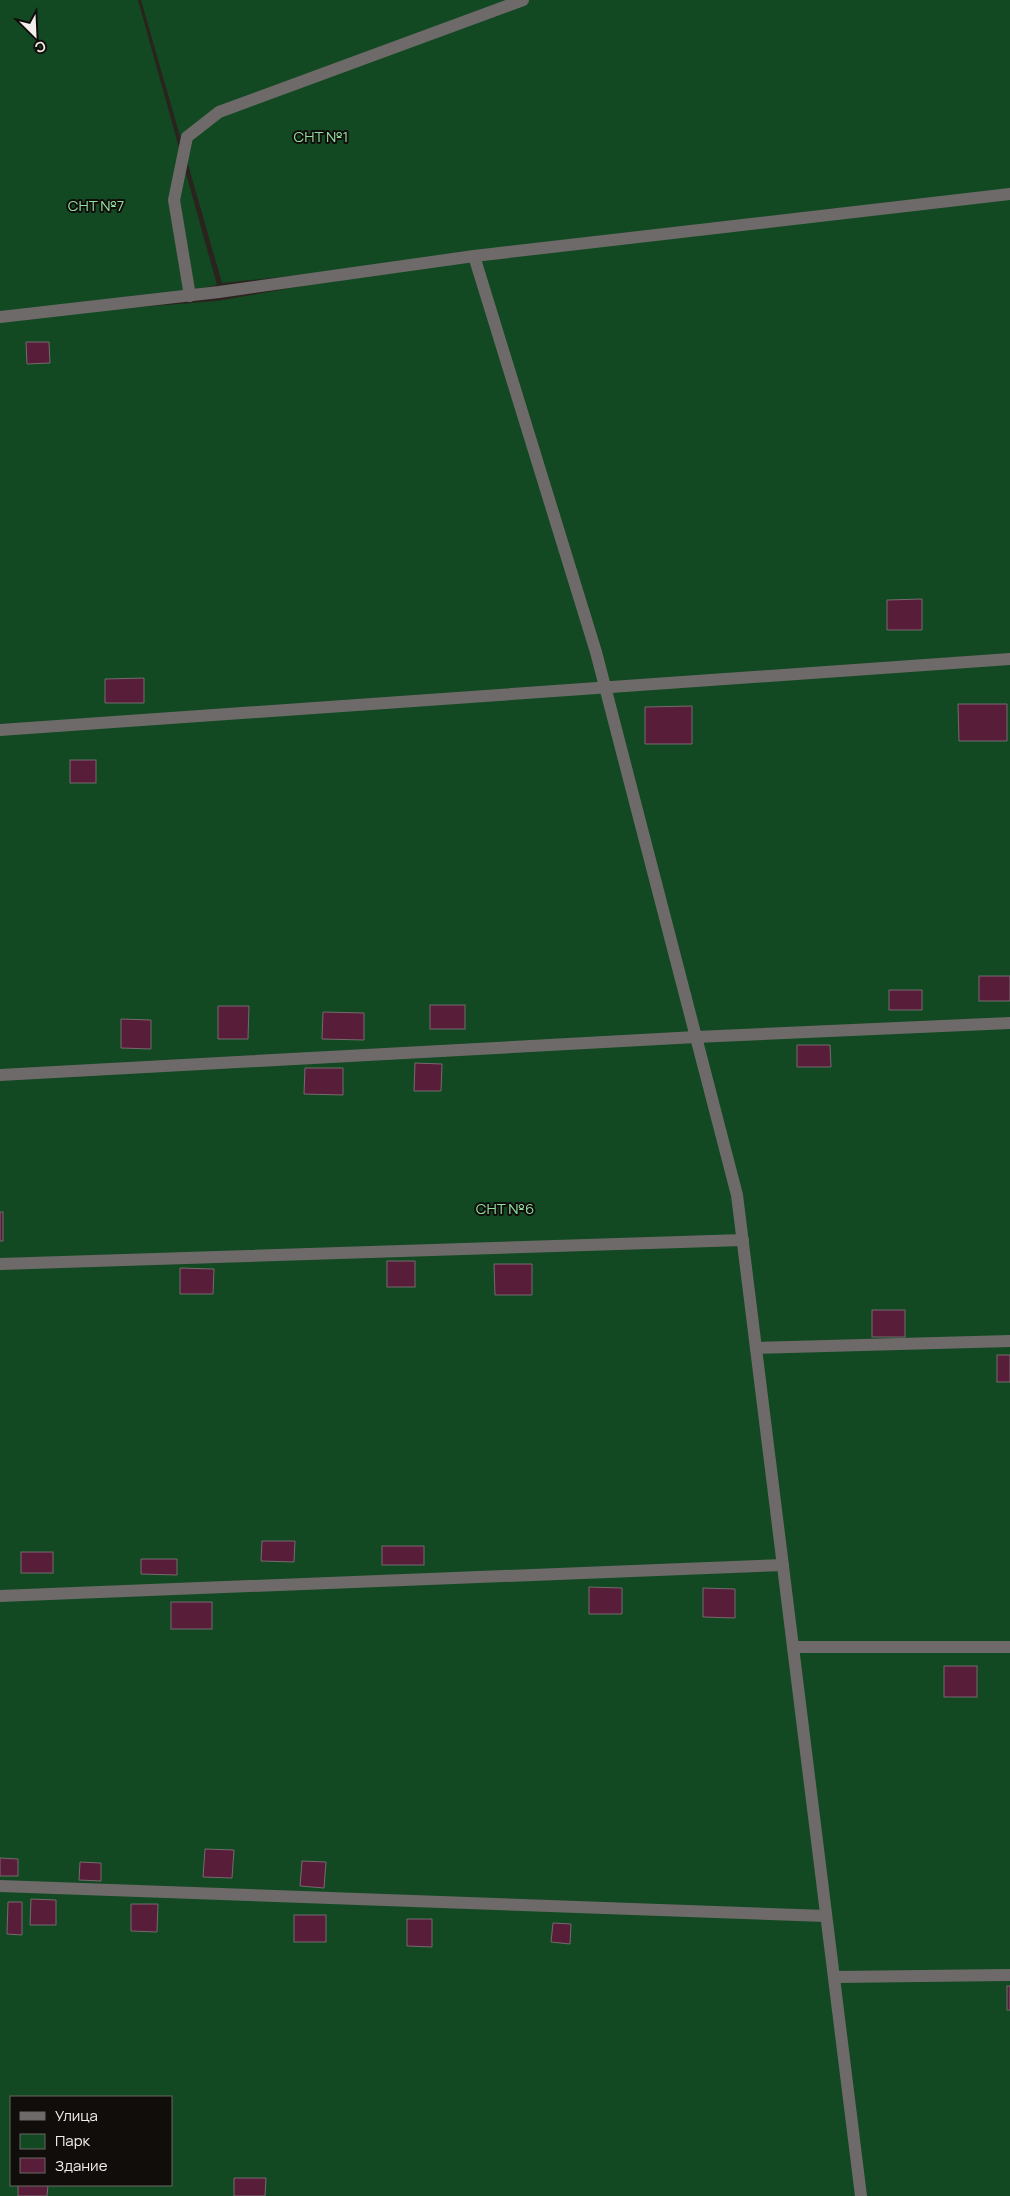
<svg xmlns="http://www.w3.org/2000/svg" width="1010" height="2196" viewBox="0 0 1010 2196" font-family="Manrope,sans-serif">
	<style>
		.green { fill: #124922; fill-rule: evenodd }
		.building { fill: #581e39; stroke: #756a6e }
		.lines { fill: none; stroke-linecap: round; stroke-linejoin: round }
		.service { stroke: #6f6a6a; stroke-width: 12 }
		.minor { stroke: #6f6a6a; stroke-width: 12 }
		.labels { text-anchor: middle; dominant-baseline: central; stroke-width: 4; stroke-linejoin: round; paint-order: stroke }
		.park-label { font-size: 15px; fill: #8fdf9e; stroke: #100d0b }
	</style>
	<rect width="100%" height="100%" fill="#2a231e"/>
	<g class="green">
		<polygon points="0,0 138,0 217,285 192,290 0,316"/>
		<path d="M141 0H1010V2196H0V318L217 301 463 258 222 283ZM11 2097H171V2185H11Z"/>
	</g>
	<g class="building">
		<polygon points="26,342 49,342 50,363 27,364"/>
		<polygon points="922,599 922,630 887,630 887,600"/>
		<polygon points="144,678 144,703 105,703 105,679"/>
		<polygon points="958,704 1007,704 1007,741 959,741"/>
		<polygon points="692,706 692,744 645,744 645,707"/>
		<rect x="70" y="760" width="26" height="23"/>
		<rect x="979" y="976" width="31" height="25"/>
		<rect x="889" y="990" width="33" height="20"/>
		<rect x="430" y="1005" width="35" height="24"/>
		<polygon points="218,1006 249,1006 248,1039 218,1039"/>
		<polygon points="323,1012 364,1013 364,1040 322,1039"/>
		<polygon points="121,1019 151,1020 151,1049 121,1048"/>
		<polygon points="797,1045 830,1045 831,1067 797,1067"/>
		<polygon points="415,1063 442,1064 441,1091 414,1091"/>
		<polygon points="305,1068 343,1068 343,1095 304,1094"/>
		<rect x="0" y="1212" width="3" height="29"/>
		<rect x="387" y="1261" width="28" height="26"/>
		<polygon points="494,1264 532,1264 532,1295 495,1295"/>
		<polygon points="180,1268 214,1269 213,1294 180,1294"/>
		<rect x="872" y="1310" width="33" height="27"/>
		<rect x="997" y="1355" width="13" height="27"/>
		<polygon points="262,1541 295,1541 294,1562 261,1561"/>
		<rect x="382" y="1546" width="42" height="19"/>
		<rect x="21" y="1552" width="32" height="21"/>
		<polygon points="141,1559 177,1559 177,1575 141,1574"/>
		<polygon points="589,1587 622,1588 622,1614 589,1614"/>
		<polygon points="703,1588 735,1589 735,1618 703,1617"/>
		<rect x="171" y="1602" width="41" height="27"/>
		<rect x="944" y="1666" width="33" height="31"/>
		<polygon points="205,1849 234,1850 232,1878 203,1877"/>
		<polygon points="0,1858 18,1859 18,1876 0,1876"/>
		<polygon points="302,1861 326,1862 324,1888 300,1886"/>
		<polygon points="80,1862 101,1863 101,1881 79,1880"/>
		<polygon points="31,1899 56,1900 56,1925 30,1925"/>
		<polygon points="8,1902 22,1902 22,1935 7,1934"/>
		<polygon points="131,1904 158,1904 157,1932 131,1931"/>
		<rect x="294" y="1915" width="32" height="27"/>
		<polygon points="407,1919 432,1919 432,1947 407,1946"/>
		<polygon points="553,1923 571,1924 570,1944 551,1942"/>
		<rect x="1007" y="1986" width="3" height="24"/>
		<polygon points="234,2178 266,2178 265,2196 234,2196"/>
		<polygon points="18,2185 48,2185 47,2196 18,2196"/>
	</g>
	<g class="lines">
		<polyline class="service" points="190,296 174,200 187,137 219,112 523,0"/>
		<g class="minor">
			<polyline points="474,256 596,652 737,1195 861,2196"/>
			<polyline points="0,317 219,292 474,256 1010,194"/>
			<polyline points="0,730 1010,659"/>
			<polyline points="0,1075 696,1037 1010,1023"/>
			<polyline points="0,1264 743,1240"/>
			<polyline points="756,1348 1010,1341"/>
			<polyline points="0,1596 783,1565"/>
			<polyline points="793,1647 1010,1647"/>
			<polyline points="0,1886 826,1916"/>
			<polyline points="834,1977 1010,1975"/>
		</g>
	</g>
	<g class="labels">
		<g class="park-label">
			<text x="321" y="136">СНТ №1</text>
			<text x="96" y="205">СНТ №7</text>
			<text x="505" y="1208">СНТ №6</text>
		</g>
	</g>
	<rect x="10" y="2096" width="162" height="90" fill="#100d0b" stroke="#6b6765"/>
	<rect x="20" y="2112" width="25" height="8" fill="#6f6a6a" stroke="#6b6765"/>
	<text x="55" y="2121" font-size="15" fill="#f4efeb">Улица</text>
	<rect x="20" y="2134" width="25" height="15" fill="#124922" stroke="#6b6765"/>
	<text x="55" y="2146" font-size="15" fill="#f4efeb">Парк</text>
	<rect x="20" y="2158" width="25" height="15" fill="#581e39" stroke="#6b6765"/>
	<text x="55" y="2171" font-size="15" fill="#f4efeb">Здание</text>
	<g transform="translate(35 35) rotate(156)" stroke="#100d0b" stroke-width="4" paint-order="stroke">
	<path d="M0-4L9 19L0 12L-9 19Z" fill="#f4efeb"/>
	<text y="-8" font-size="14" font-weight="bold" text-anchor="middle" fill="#f4efeb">С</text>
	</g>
</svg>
